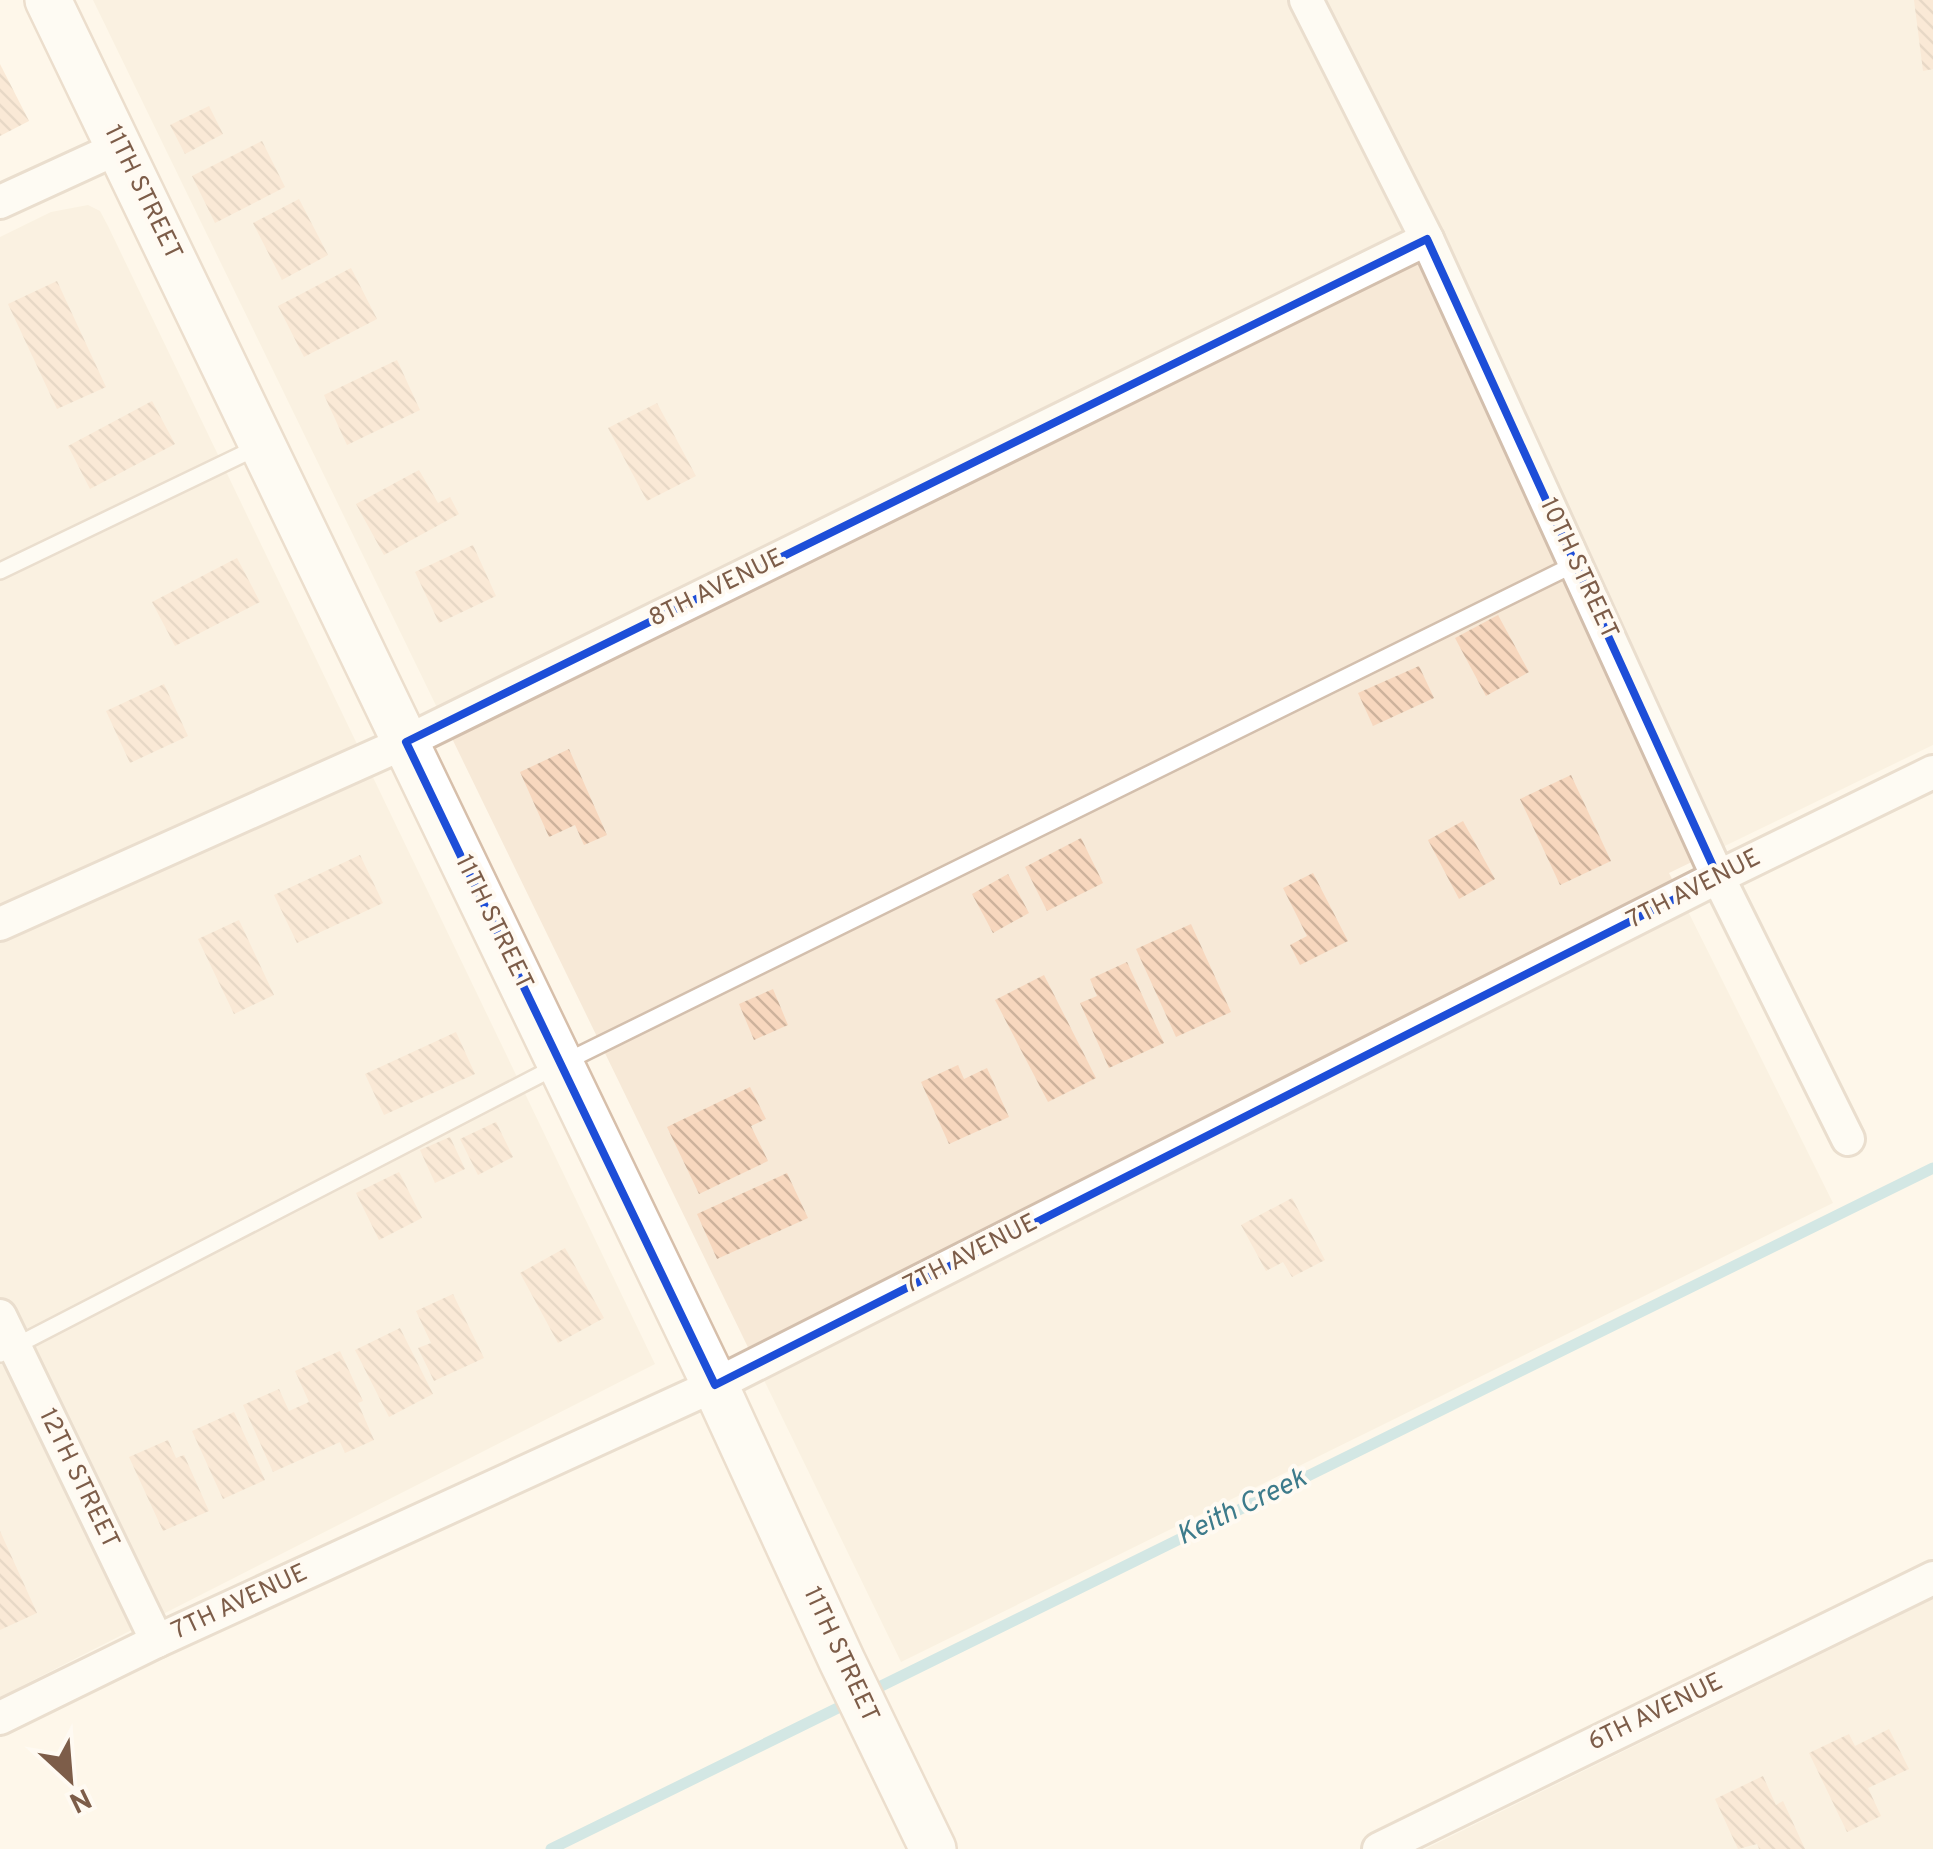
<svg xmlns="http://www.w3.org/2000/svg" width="1933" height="1849" viewBox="0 0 1933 1849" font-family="Overpass,sans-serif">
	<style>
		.residential { fill: #f7e9d7 }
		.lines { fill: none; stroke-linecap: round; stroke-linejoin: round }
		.stream { stroke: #a0d2de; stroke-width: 11 }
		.building { fill: url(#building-back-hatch) }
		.service-casing { stroke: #d3bfad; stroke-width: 20 }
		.minor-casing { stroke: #d3bfad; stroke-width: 38 }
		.secondary-casing { stroke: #d7bfaa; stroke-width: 50 }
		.service { stroke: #fff; stroke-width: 15 }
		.minor { stroke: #fff; stroke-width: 32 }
		.secondary { stroke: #fff; stroke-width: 45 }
		.marked { fill: none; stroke: #1d4ed8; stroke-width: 8; stroke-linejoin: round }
		.labels { text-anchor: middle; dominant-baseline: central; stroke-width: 8; stroke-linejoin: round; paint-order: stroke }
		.street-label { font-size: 25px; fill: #7d5d49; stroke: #fffaf2 }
		.water-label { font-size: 28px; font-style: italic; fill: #3d7b8b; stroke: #fffaf2 }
	</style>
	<defs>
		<pattern id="building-back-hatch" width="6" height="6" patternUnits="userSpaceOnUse" patternTransform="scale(2.5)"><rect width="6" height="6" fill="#f7d7be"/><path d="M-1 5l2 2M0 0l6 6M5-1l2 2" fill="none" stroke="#cdb29c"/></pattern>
	</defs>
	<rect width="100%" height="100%" fill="#fef7ea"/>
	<g class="residential">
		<polygon points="93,0 1933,0 1933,745 1669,873 1833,1203 901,1662"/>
		<polygon points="88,205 100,211 108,226 655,1364 0,1697 0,237 51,212"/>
		<polygon points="1933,1599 1933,1849 1425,1849"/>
	</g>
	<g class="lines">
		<g class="stream">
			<polyline points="869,1692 1933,1168"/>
			<polyline points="551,1849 852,1701"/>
		</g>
	</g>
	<g class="building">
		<polygon points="1914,0 1933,0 1933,69 1923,71"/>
		<polygon points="0,64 29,121 0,136"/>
		<polygon points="209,106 223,134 185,154 170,125"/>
		<polygon points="262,141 285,187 215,223 192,176"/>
		<polygon points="299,199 328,255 282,280 253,223"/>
		<polygon points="351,268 377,319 304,357 278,306"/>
		<polygon points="57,281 106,387 57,409 8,304"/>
		<polygon points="397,360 420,410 347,445 324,395"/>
		<polygon points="152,401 175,444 90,489 68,446"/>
		<polygon points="657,403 696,476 647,501 608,428"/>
		<polygon points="419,470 438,503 450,497 459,514 384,555 356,504"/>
		<polygon points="473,545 496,596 439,623 415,572"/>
		<polygon points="237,558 260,602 175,646 152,602"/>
		<polygon points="1498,615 1529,672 1486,696 1455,638"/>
		<polygon points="1419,666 1434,698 1373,726 1358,693"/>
		<polygon points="164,684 188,736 130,763 106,711"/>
		<polygon points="569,749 607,835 584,845 575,825 549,837 520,772"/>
		<polygon points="1571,775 1611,861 1560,885 1520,799"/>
		<polygon points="1463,821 1495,879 1459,899 1428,840"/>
		<polygon points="1081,838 1103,883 1047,911 1025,867"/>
		<polygon points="360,855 383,903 297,943 274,895"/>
		<polygon points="1313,873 1348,941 1300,965 1290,945 1307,936 1283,888"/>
		<polygon points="1008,874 1029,913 993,933 972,894"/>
		<polygon points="239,920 274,995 234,1014 198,939"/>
		<polygon points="1191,924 1231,1012 1176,1037 1136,949"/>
		<polygon points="1127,962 1164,1043 1109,1068 1080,1003 1097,996 1090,979"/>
		<polygon points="1044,975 1096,1078 1048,1102 995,1000"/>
		<polygon points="773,989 788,1025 754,1040 739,1004"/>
		<polygon points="456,1032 475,1074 384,1115 365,1074"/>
		<polygon points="958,1065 964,1079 987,1068 1009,1117 949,1144 921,1082"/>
		<polygon points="750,1087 766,1119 751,1126 768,1161 699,1194 667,1127"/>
		<polygon points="496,1122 513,1157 478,1175 460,1139"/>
		<polygon points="450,1137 465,1169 435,1183 420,1150"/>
		<polygon points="399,1172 422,1218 379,1240 356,1193"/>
		<polygon points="787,1173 808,1218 717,1259 697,1214"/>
		<polygon points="1292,1198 1325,1260 1292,1277 1283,1262 1266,1271 1241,1225"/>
		<polygon points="565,1248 604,1318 558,1343 520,1273"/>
		<polygon points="453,1294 484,1358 434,1381 418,1348 431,1343 416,1311"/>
		<polygon points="400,1328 433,1394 389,1417 355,1350"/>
		<polygon points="340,1351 363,1401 358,1403 374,1440 345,1453 340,1442 273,1472 243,1405 279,1389 289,1411 309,1402 295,1371"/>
		<polygon points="234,1412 265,1480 223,1499 192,1431"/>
		<polygon points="168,1440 176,1458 184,1455 209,1511 163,1531 129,1457"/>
		<polygon points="0,1531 37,1613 0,1630"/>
		<polygon points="1889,1729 1909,1769 1868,1788 1881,1816 1847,1832 1809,1753 1849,1734 1855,1746"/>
		<polygon points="1763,1776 1776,1805 1783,1801 1805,1849 1759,1849 1757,1844 1738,1849 1715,1799"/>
	</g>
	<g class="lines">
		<defs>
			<g id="service">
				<polyline points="0,571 260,446"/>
				<polyline points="0,1354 561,1064 1575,564"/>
			</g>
			<g id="minor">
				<polyline points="1306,0 1427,239 1718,877 1848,1139"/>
				<polyline points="0,202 120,147"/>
				<polyline points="0,924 406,742 1427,239"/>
				<polyline points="0,1316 157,1641"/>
				<polyline points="0,1718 157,1641 715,1385 1718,877 1933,772"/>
				<polyline points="1379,1849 1933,1578"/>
			</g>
			<polyline id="secondary" points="48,0 715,1385 842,1661 933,1849"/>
		</defs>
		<use href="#service" class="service-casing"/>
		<use href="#minor" class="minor-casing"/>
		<use href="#secondary" class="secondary-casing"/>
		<use href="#service" class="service"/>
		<use href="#minor" class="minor"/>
		<use href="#secondary" class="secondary"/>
	</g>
	<path d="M0 0H1933V1849H0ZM1427 239 1718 877 715 1385 406 742Z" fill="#fef7ea" fill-opacity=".55" fill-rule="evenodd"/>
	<path class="marked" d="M1427 239 1718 877 715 1385 406 742Z"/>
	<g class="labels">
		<g class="street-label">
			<text transform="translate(142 193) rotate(64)">11TH STREET</text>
			<text transform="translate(1578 569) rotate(65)">10TH STREET</text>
			<text transform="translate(717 589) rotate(-26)">8TH AVENUE</text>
			<text transform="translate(1694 890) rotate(-27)">7TH AVENUE</text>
			<text transform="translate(493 923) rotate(64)">11TH STREET</text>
			<text transform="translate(971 1255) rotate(-27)">7TH AVENUE</text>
			<text transform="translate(78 1479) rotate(64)">12TH STREET</text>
			<text transform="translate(240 1603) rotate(-25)">7TH AVENUE</text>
			<text transform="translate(840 1655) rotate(65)">11TH STREET</text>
			<text transform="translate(1656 1713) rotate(-26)">6TH AVENUE</text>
		</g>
		<g class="water-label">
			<text transform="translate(1242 1508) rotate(-26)">Keith Creek</text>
		</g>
	</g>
	<g transform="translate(70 1779) rotate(154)" stroke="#fffaf2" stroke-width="8" paint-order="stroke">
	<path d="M0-8L18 38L0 25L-18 38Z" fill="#7d5d49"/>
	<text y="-15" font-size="28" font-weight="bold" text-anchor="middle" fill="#7d5d49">N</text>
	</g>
</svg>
